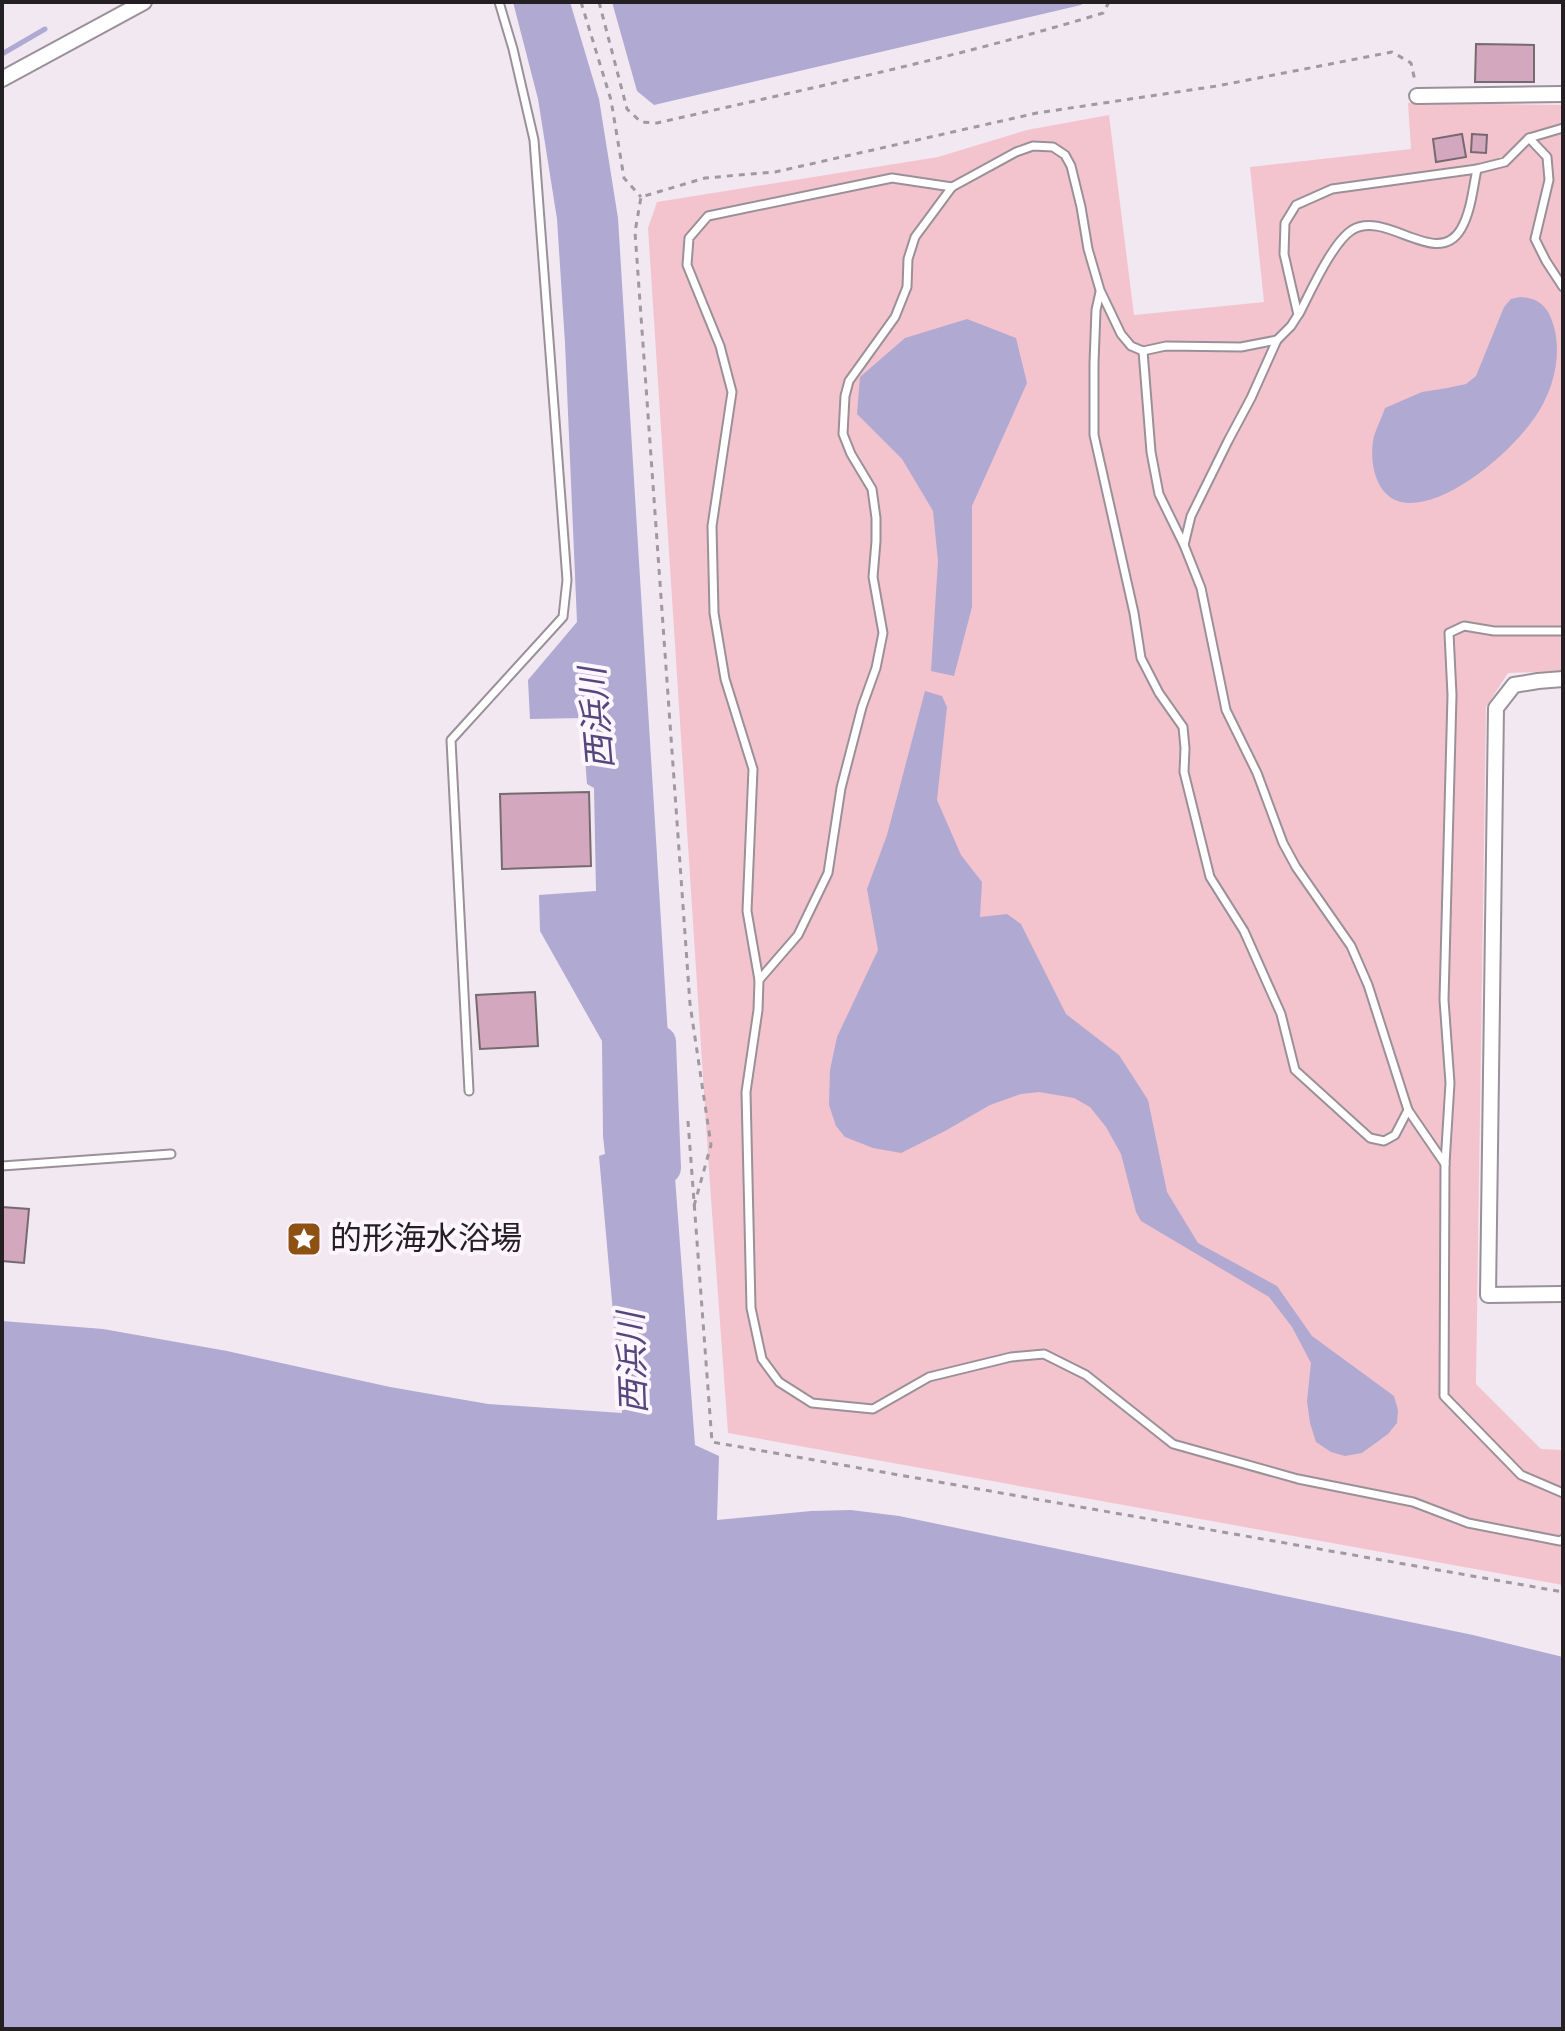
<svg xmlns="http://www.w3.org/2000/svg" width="1565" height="2031" viewBox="0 0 1565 2031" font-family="'Alegreya Sans','Noto Sans JP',sans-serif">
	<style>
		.green { fill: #f4c4ce }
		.water { fill: #b0a9d2 }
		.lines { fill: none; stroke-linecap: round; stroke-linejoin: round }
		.stream { stroke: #b0a9d2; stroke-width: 5 }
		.river { stroke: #b0a9d2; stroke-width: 32 }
		.building { fill: #d3a8be; stroke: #766a70; stroke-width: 2 }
		.lane-casing { stroke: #9a9099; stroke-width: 11 }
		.street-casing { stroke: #9a9099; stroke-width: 18 }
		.path { stroke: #a199a0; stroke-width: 3; stroke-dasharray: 6 6; stroke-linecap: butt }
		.lane { stroke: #fff; stroke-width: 7 }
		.street { stroke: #fff; stroke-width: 14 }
		.labels { text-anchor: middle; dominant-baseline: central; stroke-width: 8; stroke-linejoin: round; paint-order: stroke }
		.poi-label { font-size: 32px; fill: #231f23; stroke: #fef6fe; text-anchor: start }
		.water-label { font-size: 34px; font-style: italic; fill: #53477d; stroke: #fef6fe }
	</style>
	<rect width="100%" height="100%" fill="#f2e8f1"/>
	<polygon class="green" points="1408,103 1563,105 1563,671 1508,673 1486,707 1476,1384 1541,1449 1563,1450 1563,1585 728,1433 710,1185 648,228 657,202 938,157 1027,130 1109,115 1134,315 1264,302 1250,167 1411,149"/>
	<g class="water">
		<polygon points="513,2 570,2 599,99 618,218 671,1085 654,1087 656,1127 671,1124 695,1445 719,1456 717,1520 811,1511 851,1510 899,1516 1473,1635 1563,1657 1563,2029 2,2029 2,1321 103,1329 227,1351 390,1387 488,1404 622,1413 599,1156 605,1154 603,1136 602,1041 540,931 539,895 596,891 594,788 587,784 582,718 530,719 528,680 577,622 565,343 557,219 538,99"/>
		<polygon points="612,2 1084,2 1081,5 654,105 637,91"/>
		<path d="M1520 297C1540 298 1549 308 1554 327 1561 352 1555 382 1543 404 1523 443 1454 504 1409 503 1376 503 1368 462 1374 436 1377 427 1382 417 1385 408L1422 392 1447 388 1466 384 1476 376 1504 307 1511 299Z"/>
		<polygon points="967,319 1016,338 1027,383 972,506 972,607 954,676 931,671 938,561 933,511 902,459 857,414 860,377 905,338"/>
		<polygon points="925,691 942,696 947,707 937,800 961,855 982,882 980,917 1007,914 1021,924 1066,1014 1119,1055 1148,1100 1167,1192 1198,1243 1277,1286 1312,1336 1394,1396 1398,1410 1397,1423 1388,1434 1362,1453 1345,1456 1331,1452 1316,1442 1310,1423 1307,1401 1311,1363 1292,1327 1269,1297 1141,1221 1136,1212 1121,1154 1106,1127 1090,1107 1074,1098 1039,1092 1021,1094 990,1105 945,1131 901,1153 873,1148 845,1137 836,1126 829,1105 830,1070 837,1037 878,950 867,889 887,835"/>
	</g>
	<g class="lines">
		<polyline class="stream" points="2,54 45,29"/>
		<polyline class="river" points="660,1042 665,1168"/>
	</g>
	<g class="building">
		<polygon points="1476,44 1534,45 1534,82 1475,82"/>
		<polygon points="1462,134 1466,157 1436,162 1433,139"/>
		<polygon points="1472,134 1487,135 1486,153 1471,152"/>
		<polygon points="589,792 591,866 502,869 500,794"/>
		<polygon points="535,992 538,1046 480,1049 476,995"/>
		<polygon points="2,1207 29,1209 24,1263 2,1261"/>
	</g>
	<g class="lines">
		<defs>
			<g id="lane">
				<polyline points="1563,128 1529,138 1505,162 1477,169 1332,189 1296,205 1285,223 1284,254 1298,315 1291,326 1277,340 1241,347 1166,346 1143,351 1131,346 1121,334 1100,290 1088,249 1081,207 1071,166 1065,155 1053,147 1033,146 1016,152 952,187 892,178 708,216 689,238 687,265 720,346 732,392 712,526 714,613 725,679 753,769 747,911 759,980 758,1010 746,1092 751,1308 762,1359 779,1382 812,1403 873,1409 929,1377 1011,1357 1044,1354 1086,1375 1173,1444 1298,1479 1413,1502 1468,1523 1560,1541 1563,1539"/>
				<polyline points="1529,138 1547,157 1549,180 1535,239 1546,261 1563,287"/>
				<polyline points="1100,292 1096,310 1094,363 1094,435 1134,613 1141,658 1159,693 1183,727 1185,748 1184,772 1210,877 1244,931 1281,1014 1295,1070 1370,1138 1384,1141 1395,1135 1408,1110"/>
				<path d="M1299 314C1310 293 1332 243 1352 230 1386 209 1437 270 1461 229 1471 212 1473 188 1477 169"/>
				<polyline points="1277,340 1251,398 1228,441 1191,516 1184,545 1201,588 1226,710 1257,773 1283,843 1296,867 1351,946 1368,985 1408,1110 1445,1164"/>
				<polyline points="1143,351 1151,452 1159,494 1184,545"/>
				<polyline points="1563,631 1494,631 1464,626 1449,633 1452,695 1444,1000 1450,1083 1445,1164 1444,1396 1521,1475 1563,1493"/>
				<polyline points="759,980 798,935 828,873 841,788 862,707 876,668 883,633 873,577 876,541 876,518 872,489 851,454 843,434 845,396 849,381 895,317 907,287 908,259 915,237 952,187"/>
				<polyline points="469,1091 451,740 563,617 567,580 534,140 513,49 499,2"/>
				<polyline points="2,1166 171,1154"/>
			</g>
			<g id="street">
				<polyline points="2,79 144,2"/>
				<polyline points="1417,96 1563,94"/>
				<polyline points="1563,679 1538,681 1514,685 1496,708 1488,1295 1563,1294"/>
			</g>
		</defs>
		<use href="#lane" class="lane-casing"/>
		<use href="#street" class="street-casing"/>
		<g class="path">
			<polyline points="581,2 611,100 624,178 641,197"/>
			<path d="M599 2 627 109 641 122 657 123C806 89 956 58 1103 13L1109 2"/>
			<polyline points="688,1121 712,1442 1563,1592"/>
			<polyline points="694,1206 711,1145 690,1004 635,232 641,197 705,178 775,172 1037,113 1217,86 1392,52 1411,63 1415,81"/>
		</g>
		<use href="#lane" class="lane"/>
		<use href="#street" class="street"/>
	</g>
	<defs>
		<symbol id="sight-square" viewBox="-11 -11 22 22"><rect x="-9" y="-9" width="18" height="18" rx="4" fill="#8e5114" stroke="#fef6fe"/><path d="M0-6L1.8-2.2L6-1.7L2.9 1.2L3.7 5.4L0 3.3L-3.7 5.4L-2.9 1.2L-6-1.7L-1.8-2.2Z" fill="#fff"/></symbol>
	</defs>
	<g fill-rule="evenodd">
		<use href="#sight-square" x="284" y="1219" width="40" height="40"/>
	</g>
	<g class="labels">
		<g class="poi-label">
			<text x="330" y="1239">的形海水浴場</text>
		</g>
		<g class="water-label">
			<text transform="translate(598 718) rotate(-95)">西浜川</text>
			<text transform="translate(634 1363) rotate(-92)">西浜川</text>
		</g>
	</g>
	<rect width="1565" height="2031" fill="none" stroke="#231f23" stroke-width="8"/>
</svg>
